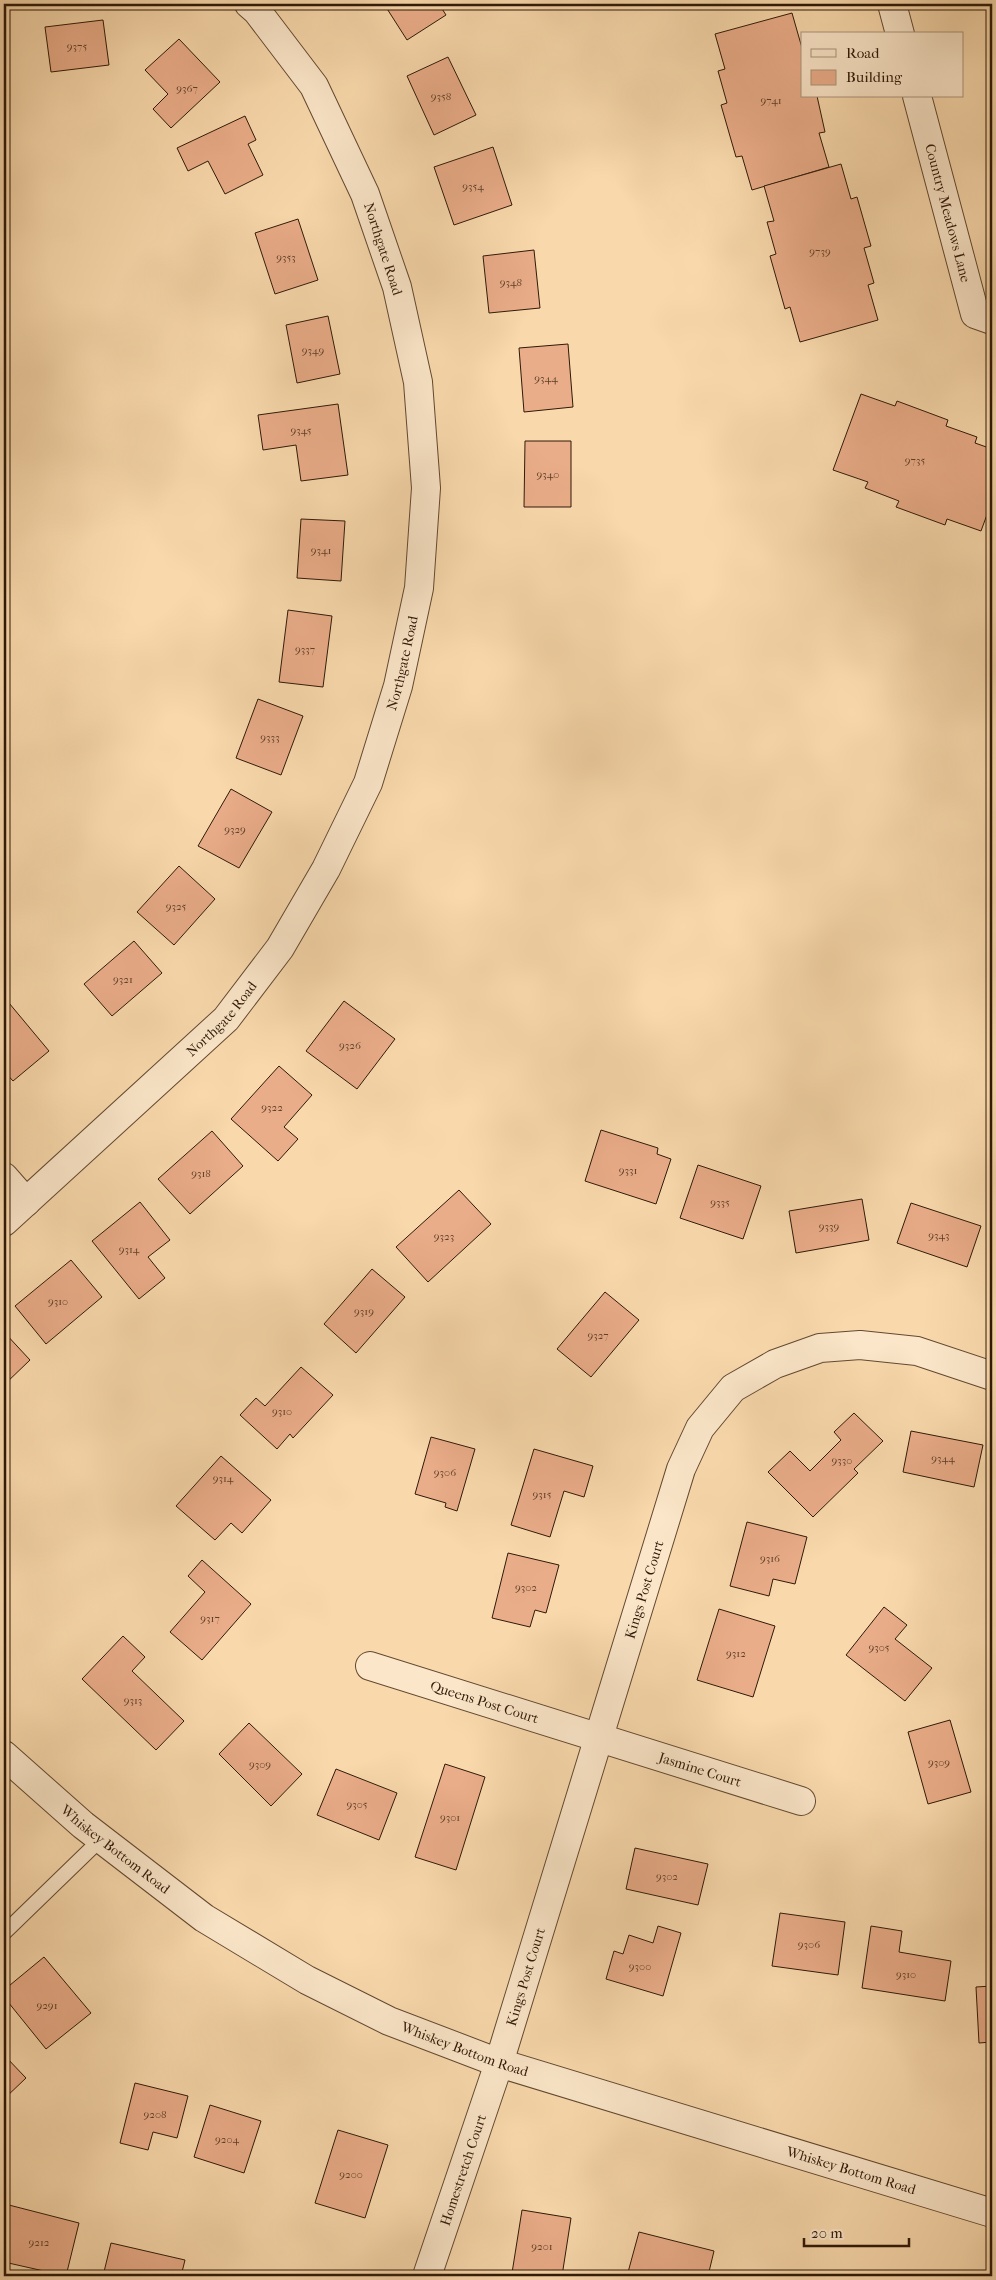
<svg xmlns="http://www.w3.org/2000/svg" width="996" height="2280" viewBox="0 0 996 2280" font-family="'IM FELL French Canon',serif">
	<style>
		.building { fill: #eaad89; stroke: #2f1908 }
		.lines { fill: none; stroke-linecap: round; stroke-linejoin: round }
		.service-casing { stroke: #624931; stroke-width: 16 }
		.minor-casing { stroke: #624931; stroke-width: 30 }
		.tertiary-casing { stroke: #624931; stroke-width: 30 }
		.service { stroke: #fbe6c9; stroke-width: 14 }
		.minor { stroke: #fbe6c9; stroke-width: 28 }
		.tertiary { stroke: #fbe6c9; stroke-width: 28 }
		.labels { text-anchor: middle; dominant-baseline: central; stroke-width: 4.5; stroke-linejoin: round; paint-order: stroke }
		.number-label { font-size: 11px; fill: #5e3e28 }
		.street-label { font-size: 14px; fill: #2f1908; stroke: #fbe6c9 }
	</style>
	<rect width="100%" height="100%" fill="#f9d9ac"/>
	<filter id="stains"><feTurbulence type="fractalNoise" baseFrequency=".004" numOctaves="4"/><feColorMatrix values="0 0 0 0 .2 0 0 0 0 .09 0 0 0 0 .02 0 0 0 .5 -.17"/></filter>
	<radialGradient id="worn" r=".72"><stop offset=".6" stop-color="#630" stop-opacity="0"/><stop offset="1" stop-color="#630" stop-opacity=".3"/></radialGradient>
	<g class="building">
		<polygon points="384,4 439,4 446,15 407,40"/>
		<polygon points="792,13 802,48 802,96 817,96 825,132 819,133 829,167 752,190 742,156 736,157 721,105 727,103 718,71 725,69 715,34"/>
		<polygon points="103,20 109,65 51,72 45,27"/>
		<polygon points="179,39 220,82 171,128 153,109 168,94 145,70"/>
		<polygon points="448,57 476,115 434,135 407,76"/>
		<polygon points="4,88 10,95 4,101"/>
		<polygon points="245,116 256,140 248,144 263,175 225,194 208,161 188,171 177,148"/>
		<polygon points="493,147 512,205 454,225 434,167"/>
		<polygon points="841,164 851,199 857,197 871,246 864,248 874,283 868,285 878,320 800,342 790,307 785,309 770,256 776,254 767,222 774,221 764,186"/>
		<polygon points="298,219 318,280 275,294 255,233"/>
		<polygon points="534,250 540,308 489,313 483,256"/>
		<polygon points="328,316 340,374 297,383 286,325"/>
		<polygon points="568,344 573,407 524,412 519,348"/>
		<polygon points="861,394 895,406 897,401 948,420 946,426 977,437 975,443 992,449 992,501 981,531 947,519 945,525 896,507 899,501 865,488 868,482 833,470"/>
		<polygon points="338,404 348,475 301,481 296,445 263,450 258,415"/>
		<polygon points="525,441 571,441 571,507 524,507"/>
		<polygon points="992,501 992,522 986,519"/>
		<polygon points="301,519 345,521 341,581 297,578"/>
		<polygon points="288,610 332,616 323,687 279,682"/>
		<polygon points="258,699 303,716 281,775 236,758"/>
		<polygon points="231,789 272,812 239,868 198,846"/>
		<polygon points="179,866 215,899 174,945 137,912"/>
		<polygon points="134,941 162,973 112,1016 84,984"/>
		<polygon points="4,997 49,1051 13,1081 4,1071"/>
		<polygon points="344,1001 395,1039 357,1089 306,1051"/>
		<polygon points="279,1066 312,1095 284,1127 298,1139 278,1161 231,1119"/>
		<polygon points="601,1130 658,1148 657,1154 671,1159 656,1204 585,1181"/>
		<polygon points="212,1131 243,1166 190,1214 158,1179"/>
		<polygon points="698,1165 761,1186 743,1239 680,1218"/>
		<polygon points="459,1190 491,1224 428,1282 396,1247"/>
		<polygon points="862,1199 869,1240 796,1253 789,1211"/>
		<polygon points="140,1202 170,1240 148,1257 165,1278 139,1299 92,1241"/>
		<polygon points="911,1203 981,1226 967,1267 897,1243"/>
		<polygon points="71,1260 102,1297 46,1344 15,1306"/>
		<polygon points="372,1269 405,1297 356,1353 324,1324"/>
		<polygon points="605,1292 639,1320 591,1377 557,1349"/>
		<polygon points="4,1332 30,1360 4,1385"/>
		<polygon points="301,1367 333,1395 293,1438 290,1434 277,1449 240,1415 256,1398 265,1406"/>
		<polygon points="854,1413 883,1441 854,1469 858,1473 813,1517 768,1472 790,1451 810,1471 841,1440 834,1432"/>
		<polygon points="911,1431 983,1445 974,1487 903,1472"/>
		<polygon points="431,1437 475,1449 457,1511 445,1507 446,1503 415,1494"/>
		<polygon points="534,1449 593,1466 584,1497 564,1491 550,1537 511,1525"/>
		<polygon points="221,1456 271,1500 242,1533 231,1523 215,1540 176,1506"/>
		<polygon points="747,1522 807,1537 795,1584 773,1579 769,1596 730,1586"/>
		<polygon points="508,1553 559,1565 546,1613 535,1610 530,1627 492,1618"/>
		<polygon points="202,1560 251,1604 202,1660 170,1632 205,1592 188,1576"/>
		<polygon points="884,1607 907,1625 895,1639 932,1668 905,1701 846,1655"/>
		<polygon points="719,1609 775,1626 753,1697 697,1680"/>
		<polygon points="123,1636 145,1657 132,1671 184,1721 156,1750 82,1679"/>
		<polygon points="950,1720 971,1792 928,1804 908,1732"/>
		<polygon points="249,1723 302,1774 271,1806 219,1754"/>
		<polygon points="445,1764 485,1777 456,1870 415,1857"/>
		<polygon points="336,1769 397,1793 379,1840 317,1815"/>
		<polygon points="635,1848 708,1864 698,1905 626,1889"/>
		<polygon points="780,1913 845,1922 838,1975 772,1966"/>
		<polygon points="658,1926 681,1933 663,1996 606,1979 614,1951 623,1954 629,1935 653,1943"/>
		<polygon points="871,1926 902,1931 899,1952 951,1961 945,2001 862,1988"/>
		<polygon points="44,1957 91,2013 46,2049 4,1997 4,1990"/>
		<polygon points="992,1986 992,2042 979,2043 976,1987"/>
		<polygon points="4,2055 26,2078 4,2099"/>
		<polygon points="135,2083 188,2096 177,2138 153,2132 148,2150 120,2143"/>
		<polygon points="210,2105 261,2121 244,2173 194,2157"/>
		<polygon points="338,2130 388,2145 365,2218 315,2203"/>
		<polygon points="5,2204 79,2223 66,2276 4,2262"/>
		<polygon points="522,2210 571,2218 562,2276 533,2276 512,2273"/>
		<polygon points="639,2232 714,2251 708,2276 627,2276"/>
		<polygon points="111,2243 185,2260 181,2276 103,2276"/>
		<polygon points="278,2272 296,2276 277,2276"/>
	</g>
	<g class="lines">
		<defs>
			<polyline id="service" points="4,1933 101,1839"/>
			<g id="minor">
				<polyline points="892,4 900,34"/>
				<path id="s1" d="M917 96 975 314 992 320"/>
				<polyline points="4,1177 26,1202"/>
				<path id="s2" d="M4 1222 226 1019 280 948 326 869 368 783 398 686 419 588 426 488 418 382 397 287 365 194 314 86 257 11 249 4"/>
				<path id="s3" d="M370 1666 801 1801"/>
				<path id="s4" d="M427 2276 499 2063 681 1469 700 1428 733 1388 775 1364 820 1348 860 1345 917 1351 992 1376"/>
			</g>
			<g id="tertiary">
				<path id="s5" d="M4 1755 83 1825 204 1918 307 1980 389 2021 499 2063 992 2213"/>
			</g>
		</defs>
		<use href="#service" class="service-casing"/>
		<use href="#minor" class="minor-casing"/>
		<use href="#tertiary" class="tertiary-casing"/>
		<use href="#service" class="service"/>
		<use href="#minor" class="minor"/>
		<use href="#tertiary" class="tertiary"/>
	</g>
	<g class="labels">
		<g class="number-label">
			<text x="77" y="46">9375</text>
			<text x="187" y="88">9367</text>
			<text x="441" y="96">9358</text>
			<text x="771" y="100">9741</text>
			<text x="473" y="186">9354</text>
			<text x="820" y="251">9739</text>
			<text x="286" y="257">9353</text>
			<text x="511" y="282">9348</text>
			<text x="313" y="350">9349</text>
			<text x="546" y="378">9344</text>
			<text x="301" y="430">9345</text>
			<text x="915" y="460">9735</text>
			<text x="548" y="474">9340</text>
			<text x="321" y="550">9341</text>
			<text x="305" y="649">9337</text>
			<text x="270" y="737">9333</text>
			<text x="235" y="829">9329</text>
			<text x="176" y="906">9325</text>
			<text x="123" y="979">9321</text>
			<text x="350" y="1045">9326</text>
			<text x="272" y="1107">9322</text>
			<text x="628" y="1170">9331</text>
			<text x="201" y="1173">9318</text>
			<text x="720" y="1202">9335</text>
			<text x="829" y="1226">9339</text>
			<text x="939" y="1235">9343</text>
			<text x="444" y="1236">9323</text>
			<text x="129" y="1249">9314</text>
			<text x="58" y="1301">9310</text>
			<text x="364" y="1311">9319</text>
			<text x="598" y="1335">9327</text>
			<text x="282" y="1411">9310</text>
			<text x="943" y="1458">9344</text>
			<text x="842" y="1460">9330</text>
			<text x="445" y="1472">9306</text>
			<text x="223" y="1478">9314</text>
			<text x="542" y="1494">9315</text>
			<text x="770" y="1558">9316</text>
			<text x="526" y="1587">9302</text>
			<text x="210" y="1618">9317</text>
			<text x="879" y="1647">9305</text>
			<text x="736" y="1653">9312</text>
			<text x="133" y="1700">9313</text>
			<text x="939" y="1762">9309</text>
			<text x="260" y="1764">9309</text>
			<text x="357" y="1804">9305</text>
			<text x="450" y="1817">9301</text>
			<text x="667" y="1876">9302</text>
			<text x="809" y="1944">9306</text>
			<text x="640" y="1966">9300</text>
			<text x="906" y="1974">9310</text>
			<text x="47" y="2005">9291</text>
			<text x="155" y="2114">9208</text>
			<text x="227" y="2139">9204</text>
			<text x="351" y="2174">9200</text>
			<text x="39" y="2242">9212</text>
			<text x="542" y="2246">9201</text>
		</g>
		<g class="street-label">
			<text stroke="none"><textPath href="#s1" startOffset="121">Country Meadows Lane</textPath></text>
			<text transform="translate(383 249) rotate(72)">Northgate Road</text>
			<text stroke="none"><textPath href="#s2" startOffset="702">Northgate Road</textPath></text>
			<text stroke="none"><textPath href="#s2" startOffset="298">Northgate Road</textPath></text>
			<text stroke="none"><textPath href="#s4" startOffset="720">Kings Post Court</textPath></text>
			<text stroke="none"><textPath href="#s3" startOffset="120">Queens Post Court</textPath></text>
			<text stroke="none"><textPath href="#s3" startOffset="346">Jasmine Court</textPath></text>
			<text stroke="none"><textPath href="#s5" startOffset="146">Whiskey Bottom Road</textPath></text>
			<text stroke="none"><textPath href="#s4" startOffset="315">Kings Post Court</textPath></text>
			<text stroke="none"><textPath href="#s5" startOffset="551">Whiskey Bottom Road</textPath></text>
			<text stroke="none"><textPath href="#s4" startOffset="112">Homestretch Court</textPath></text>
			<text stroke="none"><textPath href="#s5" startOffset="956">Whiskey Bottom Road</textPath></text>
		</g>
	</g>
	<rect width="996" height="2280" fill="none" stroke="#f9d9ac" stroke-width="20"/>
	<rect x="5" y="5" width="986" height="2270" fill="none" stroke="#2f1908" stroke-width="2.5"/>
	<rect x="10" y="10" width="976" height="2260" fill="none" stroke="#2f1908"/>
	<rect x="801" y="32" width="162" height="65" fill="#fbe6c9" stroke="#a9947c"/>
	<rect x="811" y="49" width="25" height="8" fill="#fbe6c9" stroke="#a9947c"/>
	<text x="846" y="58" font-size="15" fill="#2f1908">Road</text>
	<rect x="811" y="70" width="25" height="15" fill="#eaad89" stroke="#a9947c"/>
	<text x="846" y="82" font-size="15" fill="#2f1908">Building</text>
	<path d="M804 2238v8h105v-8" fill="none" stroke="#2f1908" stroke-width="2.5"/>
	<text x="811" y="2238" font-size="15" fill="#2f1908" stroke="#fbe6c9" stroke-width="4" paint-order="stroke">20 m</text>
	<rect width="100%" height="100%" filter="url(#stains)"/>
	<rect width="100%" height="100%" fill="url(#worn)"/>
</svg>
